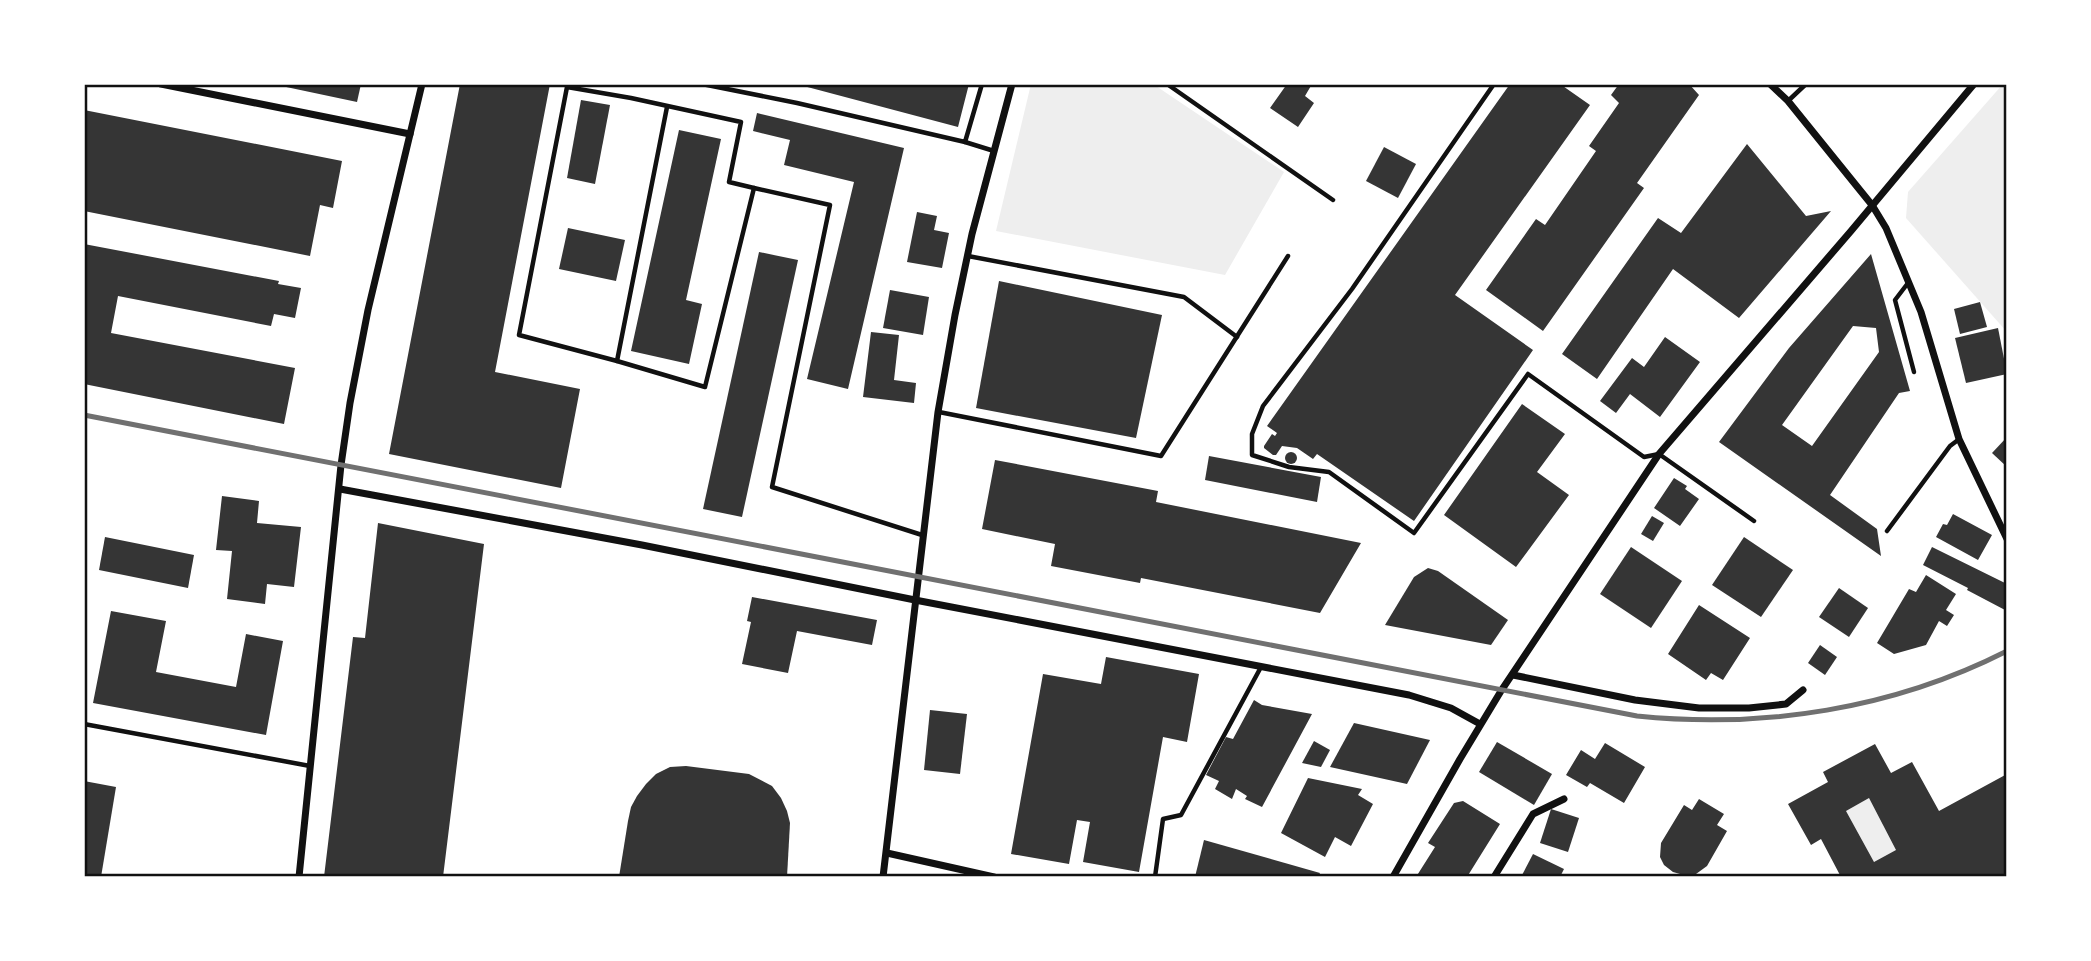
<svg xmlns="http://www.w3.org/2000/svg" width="2091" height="961" viewBox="0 0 2091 961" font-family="'Fira Sans Condensed',sans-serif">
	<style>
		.green { fill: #eee }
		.building { fill: #353535; fill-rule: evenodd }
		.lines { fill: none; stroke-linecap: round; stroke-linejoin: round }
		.service { stroke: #111; stroke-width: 4.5 }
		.minor { stroke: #111; stroke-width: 7 }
		.rail { stroke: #707070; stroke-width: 5 }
		.neatline { fill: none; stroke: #111; stroke-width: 2.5 }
	</style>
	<rect width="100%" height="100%" fill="#fff"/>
	<g class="green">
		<polygon points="1031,84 1153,84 1284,172 1225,275 996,231"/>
		<polygon points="2003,84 2007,84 2007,332 1906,218 1908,192"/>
		<polygon points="1869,798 1896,850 1874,862 1846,811"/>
	</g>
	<g class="building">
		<polygon points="272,84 361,84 357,102"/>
		<polygon points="460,84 550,84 495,372 580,389 561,488 389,454"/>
		<polygon points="796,84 933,85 969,84 958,127"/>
		<polygon points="1287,84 1312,84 1305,96 1314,103 1298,127 1270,108"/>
		<polygon points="1510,84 1560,84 1590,105 1455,295 1533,350 1414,521 1317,454 1313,459 1297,448 1282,446 1276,455 1273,455 1264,448 1264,446 1272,434 1275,436 1277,433 1267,426"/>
		<polygon points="1619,84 1689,84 1699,95 1637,183 1644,188 1543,331 1486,290 1536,219 1545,225 1596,151 1589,146 1619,103 1611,95"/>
		<polygon points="581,100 610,105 595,184 567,178"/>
		<polygon points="84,110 342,161 333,208 320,205 310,256 84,211"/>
		<polygon points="757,113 904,148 848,389 807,379 854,182 784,165 790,140 753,131"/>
		<polygon points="679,130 721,139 686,300 702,304 689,364 631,351"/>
		<polygon points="1747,144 1806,216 1831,211 1739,318 1673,269 1597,379 1562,354 1658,218 1681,233"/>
		<polygon points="1384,147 1416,164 1398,198 1366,181"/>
		<polygon points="917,212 937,216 934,230 949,233 942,268 907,262"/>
		<polygon points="568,228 625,240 616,281 559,269"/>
		<polygon points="84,244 279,281 278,284 301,288 295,318 274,314 271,326 118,296 111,333 295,368 284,424 84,384"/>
		<polygon points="759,252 798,260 742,517 703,509"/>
		<path d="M1871 254 1910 391 1899 393 1830 495 1877 529 1881 556 1719 442 1789 348ZM1853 326 1876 328 1879 352 1812 446 1782 425Z"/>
		<polygon points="999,281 1162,315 1136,438 976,408"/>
		<polygon points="890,290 929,297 923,335 883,328"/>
		<polygon points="1980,302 1987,327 1960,334 1954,309"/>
		<polygon points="1998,328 2007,374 1966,383 1955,338"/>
		<polygon points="871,332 899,335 894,380 916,383 914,403 863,397"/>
		<polygon points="1665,337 1700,362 1660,417 1630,394 1616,413 1600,401 1632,358 1644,367"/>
		<polygon points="1522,404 1565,434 1537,472 1569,495 1516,567 1444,515"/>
		<polygon points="2007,437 2007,467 1992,453"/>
		<circle cx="1291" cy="458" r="6"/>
		<polygon points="1209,456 1321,477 1317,502 1205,480"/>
		<polygon points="995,460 1158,491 1156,502 1361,543 1320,613 1141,578 1140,583 1051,566 1055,544 982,529"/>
		<polygon points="1674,478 1687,486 1685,489 1699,499 1680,526 1654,508"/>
		<polygon points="222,496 259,501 257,523 301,527 294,587 267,584 265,604 227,599 232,551 216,550"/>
		<polygon points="1953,514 1992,535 1978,560 1936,537 1943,524 1947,525"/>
		<polygon points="1652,516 1664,523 1653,541 1641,534"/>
		<polygon points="378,523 484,544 443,877 324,877 353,637 365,638"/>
		<polygon points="105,537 194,555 188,588 99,570"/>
		<polygon points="1744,537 1793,570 1761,617 1712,585"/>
		<polygon points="1631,547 1682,581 1651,628 1600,594"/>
		<polygon points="1932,547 2007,584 2005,610 1967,590 1968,588 1923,565"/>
		<polygon points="1428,568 1438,571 1508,620 1491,645 1385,625 1414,577"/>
		<polygon points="1926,575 1956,594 1946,610 1954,615 1947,626 1939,621 1926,645 1894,654 1877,643 1909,589 1916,592"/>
		<polygon points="1839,588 1868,608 1849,637 1819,617"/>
		<polygon points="752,597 877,620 872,645 797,631 788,673 742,664 751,622 747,621"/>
		<polygon points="1699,605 1750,638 1723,680 1711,673 1706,680 1668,654"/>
		<polygon points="111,611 166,621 156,672 236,687 246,634 283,641 266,735 93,703"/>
		<polygon points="1820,645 1837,657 1825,675 1808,663"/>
		<polygon points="1106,657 1199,674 1187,742 1163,737 1139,872 1083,862 1090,822 1077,820 1069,864 1011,854 1043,674 1101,684"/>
		<polygon points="1254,700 1262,705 1312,714 1262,807 1245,799 1247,796 1236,789 1232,799 1215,789 1219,781 1206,775 1226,737 1233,739"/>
		<polygon points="930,710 967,714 960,774 924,770"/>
		<polygon points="1354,723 1430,740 1407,784 1330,767"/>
		<polygon points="1314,741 1330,750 1321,767 1302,763"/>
		<polygon points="1497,742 1552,774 1534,805 1479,772"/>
		<polygon points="1605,743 1645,767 1624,803 1590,783 1587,787 1566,775 1581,750 1595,759"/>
		<path d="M1875 744 1891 773 1912 762 1939 811 2007 774V877H1841L1821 839 1811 845 1788 804 1828 782 1823 772ZM1869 798 1896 850 1874 862 1846 811Z"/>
		<polygon points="686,766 749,774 772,786 781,798 787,811 790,823 787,877 619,877 628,821 631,807 637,796 646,784 656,774 670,767"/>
		<polygon points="1308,778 1362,789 1358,795 1373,804 1351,846 1335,837 1325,857 1281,833"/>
		<polygon points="84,781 116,787 101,877 84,877"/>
		<polygon points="1699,799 1724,814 1717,825 1727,831 1707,866 1696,874 1687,876 1673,872 1664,865 1660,857 1661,843 1684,805 1692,810"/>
		<polygon points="1463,801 1500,824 1467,877 1416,877 1435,847 1428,843 1454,803"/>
		<polygon points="1551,809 1579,818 1568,852 1540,843"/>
		<polygon points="1204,840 1320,873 1318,877 1195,877"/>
		<polygon points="1533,854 1564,869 1560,877 1521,877"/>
	</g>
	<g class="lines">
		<g class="service">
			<polyline points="702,84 797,103 965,142 982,84"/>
			<polyline points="1167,84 1333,200"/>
			<polyline points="1494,84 1352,289 1263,406 1252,434 1252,455 1289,467 1329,472 1414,533 1528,374 1644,457 1659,454 1754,521"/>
			<polyline points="567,87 519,335 617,361 705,387 754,188 729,182 741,122 631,98 567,87 568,84"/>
			<polyline points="1788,101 1806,84"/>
			<polyline points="965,142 994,151"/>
			<polyline points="754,188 830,205 772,487 922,535"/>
			<polyline points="968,256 1184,297 1237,337"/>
			<polyline points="1908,283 1895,300 1914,372"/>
			<polyline points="617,361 667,107"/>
			<polyline points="939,412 1161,456 1288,256"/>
			<polyline points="1887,531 1950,446 1958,440"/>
			<polyline points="84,724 310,766"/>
			<polyline points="1155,877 1163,819 1181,815 1261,667"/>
		</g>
		<g class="minor">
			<polyline points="161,84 410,134"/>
			<polyline points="1770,84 1788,101 1855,184 1872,205 1886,228 1921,312 1959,439 2007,539"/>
			<polyline points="340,489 642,545 915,600 1409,695 1451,708 1480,724"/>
			<polyline points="1513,675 1635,700 1699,708 1749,708 1786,704 1803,690"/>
			<polyline points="887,853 994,877"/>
			<polyline points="299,877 341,465 350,403 368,310 422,84"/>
			<polyline points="883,877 938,412 955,315 972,234 1012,84"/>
			<polyline points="1393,877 1460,759 1501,691 1659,454 1851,231 1974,84"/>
			<polyline points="1494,877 1533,814 1564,799"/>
		</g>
		<path class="rail" d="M84 415 1637 716C1764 729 1893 709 2007 651"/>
	</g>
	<rect width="2091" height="961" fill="none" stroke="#ffffff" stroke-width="172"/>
	<rect x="86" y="86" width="1919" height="789" class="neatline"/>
</svg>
